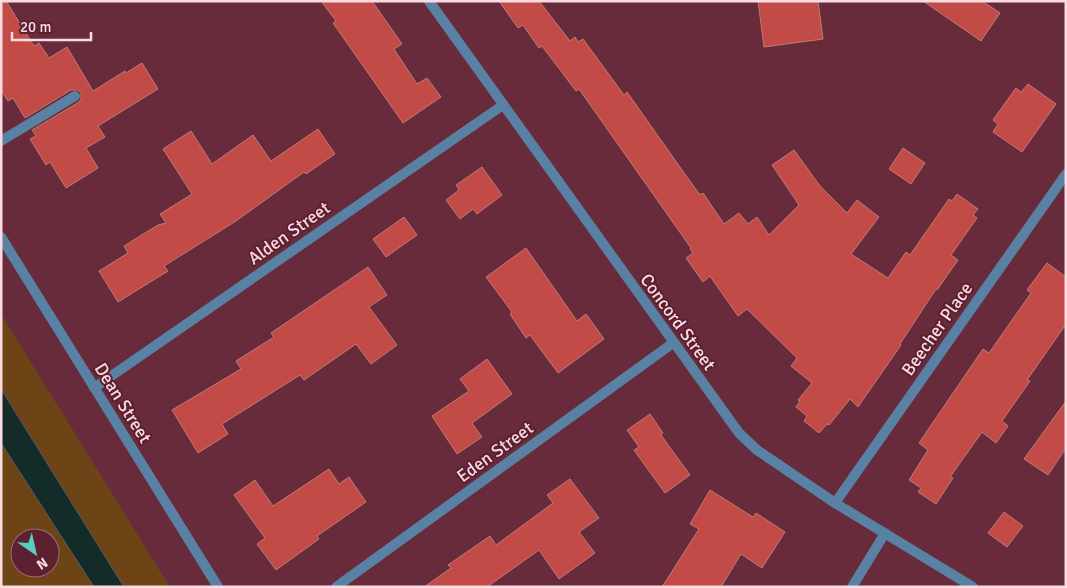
<svg xmlns="http://www.w3.org/2000/svg" width="1067" height="588" viewBox="0 0 1067 588" font-family="Signika,sans-serif">
	<style>
		.green { fill: #6c4415; fill-rule: evenodd }
		.water { fill: #142c29; stroke: #596060 }
		.building { fill: #c24b47; stroke: #c07a74 }
		.lines { fill: none; stroke-linecap: round; stroke-linejoin: round }
		.lane { stroke: #5981a3; stroke-width: 10 }
		.street { stroke: #5981a3; stroke-width: 10 }
		.labels { text-anchor: middle; dominant-baseline: central; stroke-width: 4; stroke-linejoin: round; paint-order: stroke }
		.street-label { font-size: 18px; fill: #fadbe1; stroke: #5c2031 }
	</style>
	<rect width="100%" height="100%" fill="#682b3c"/>
	<g class="green">
		<polygon points="1,314 170,587 124,587 1,388"/>
		<path d="M1 443 9 456 94 587H1ZM20 538H50V568H20Z"/>
	</g>
	<polygon class="water" points="1,389 124,587 94,587 1,443"/>
	<g class="building">
		<polygon points="1,1 6,1 34,46 39,43 49,58 67,47 93,91 125,71 126,73 142,63 158,89 98,126 105,137 86,148 98,168 66,188 50,162 46,165 30,139 36,136 32,130 79,102 81,99 81,93 78,90 71,90 25,118 13,98 8,101 1,90"/>
		<polygon points="321,1 372,1 402,44 394,49 417,84 427,78 441,97 403,123 333,23 336,21"/>
		<polygon points="499,1 539,1 570,41 575,37 578,42 583,39 624,95 627,92 687,177 700,195 703,193 724,224 739,213 748,224 757,217 769,235 799,205 772,165 794,150 820,186 847,213 857,200 879,217 851,254 888,278 906,252 910,255 949,199 952,201 957,194 978,209 973,215 977,218 951,255 958,260 937,290 936,289 900,344 901,345 858,407 850,399 829,425 827,424 819,433 804,421 807,416 796,407 800,401 798,400 812,383 791,366 797,358 747,309 738,316 710,276 703,282 686,258 693,253 690,249 691,248 579,89 576,91 542,46 539,48 523,25 518,28"/>
		<polygon points="758,1 818,1 823,39 764,47"/>
		<polygon points="923,1 982,1 1000,13 981,41"/>
		<polygon points="1028,84 1056,104 1022,152 993,132 998,124 993,120 1016,88 1021,92"/>
		<polygon points="318,129 335,154 306,174 304,172 236,221 164,266 168,271 118,302 99,271 128,253 124,246 158,225 166,223 160,214 192,194 163,149 191,131 212,164 253,135 271,161"/>
		<polygon points="903,148 925,163 911,184 889,169"/>
		<polygon points="482,167 502,195 477,214 473,209 460,219 446,200 459,190 456,185"/>
		<polygon points="404,217 417,235 386,257 373,239"/>
		<polygon points="526,248 577,321 586,314 604,339 558,373 530,335 526,338 510,314 512,312 486,277"/>
		<polygon points="1047,263 1066,277 1066,324 1027,380 1030,381 1002,421 1008,426 996,443 982,432 950,477 953,478 936,504 918,492 921,488 909,480 928,450 919,443 983,349 989,353 1031,293 1027,290"/>
		<polygon points="368,267 387,295 369,307 397,345 371,364 356,344 304,380 300,375 222,424 228,434 198,453 172,410 241,369 236,361 274,337 271,333"/>
		<polygon points="487,359 512,394 472,423 482,437 457,454 432,416 469,391 460,379"/>
		<polygon points="1066,401 1066,448 1048,475 1024,459"/>
		<polygon points="650,414 663,433 661,435 690,475 665,493 634,450 639,447 627,430"/>
		<polygon points="329,469 339,484 349,477 366,502 317,536 319,539 276,570 257,544 265,538 234,495 255,480 273,506"/>
		<polygon points="570,479 599,518 579,532 595,553 559,579 539,550 487,587 424,587 451,568 448,565 490,536 496,545 553,503 547,495"/>
		<polygon points="710,490 753,517 756,513 785,532 762,568 741,554 721,587 662,587 699,529 690,524"/>
		<polygon points="1004,512 1023,526 1007,547 988,533"/>
	</g>
	<g class="lines">
		<polyline class="lane" points="1,141 75,96"/>
		<g class="street">
			<polyline points="429,1 739,433 757,450 835,503 973,587"/>
			<polyline points="1,237 218,587"/>
			<polyline points="94,388 503,105"/>
			<polyline points="835,503 1066,174"/>
			<polyline points="336,587 673,343"/>
			<polyline points="852,587 885,533"/>
		</g>
	</g>
	<g class="labels">
		<g class="street-label">
			<text transform="translate(289 233) rotate(-35)">Alden Street</text>
			<text transform="translate(678 322) rotate(54)">Concord Street</text>
			<text transform="translate(937 329) rotate(-55)">Beecher Place</text>
			<text transform="translate(123 403) rotate(58)">Dean Street</text>
			<text transform="translate(495 452) rotate(-36)">Eden Street</text>
		</g>
	</g>
	<rect width="1067" height="588" fill="none" stroke="#fadbe1" stroke-width="5"/>
	<g transform="translate(35 553) rotate(146)"><circle r="24" fill="#5c2031" stroke="#9b6b77"/>
	<path d="M0-4L9 19L0 12L-9 19Z" fill="#58cec1"/>
	<text y="-8" font-size="14" font-weight="bold" text-anchor="middle" fill="#fadbe1">N</text>
	</g>
	<path d="M12 32v8h79v-8" fill="none" stroke="#fadbe1" stroke-width="2.5"/>
	<text x="20" y="32" font-size="15" fill="#fadbe1" stroke="#5c2031" stroke-width="4" paint-order="stroke">20 m</text>
</svg>
